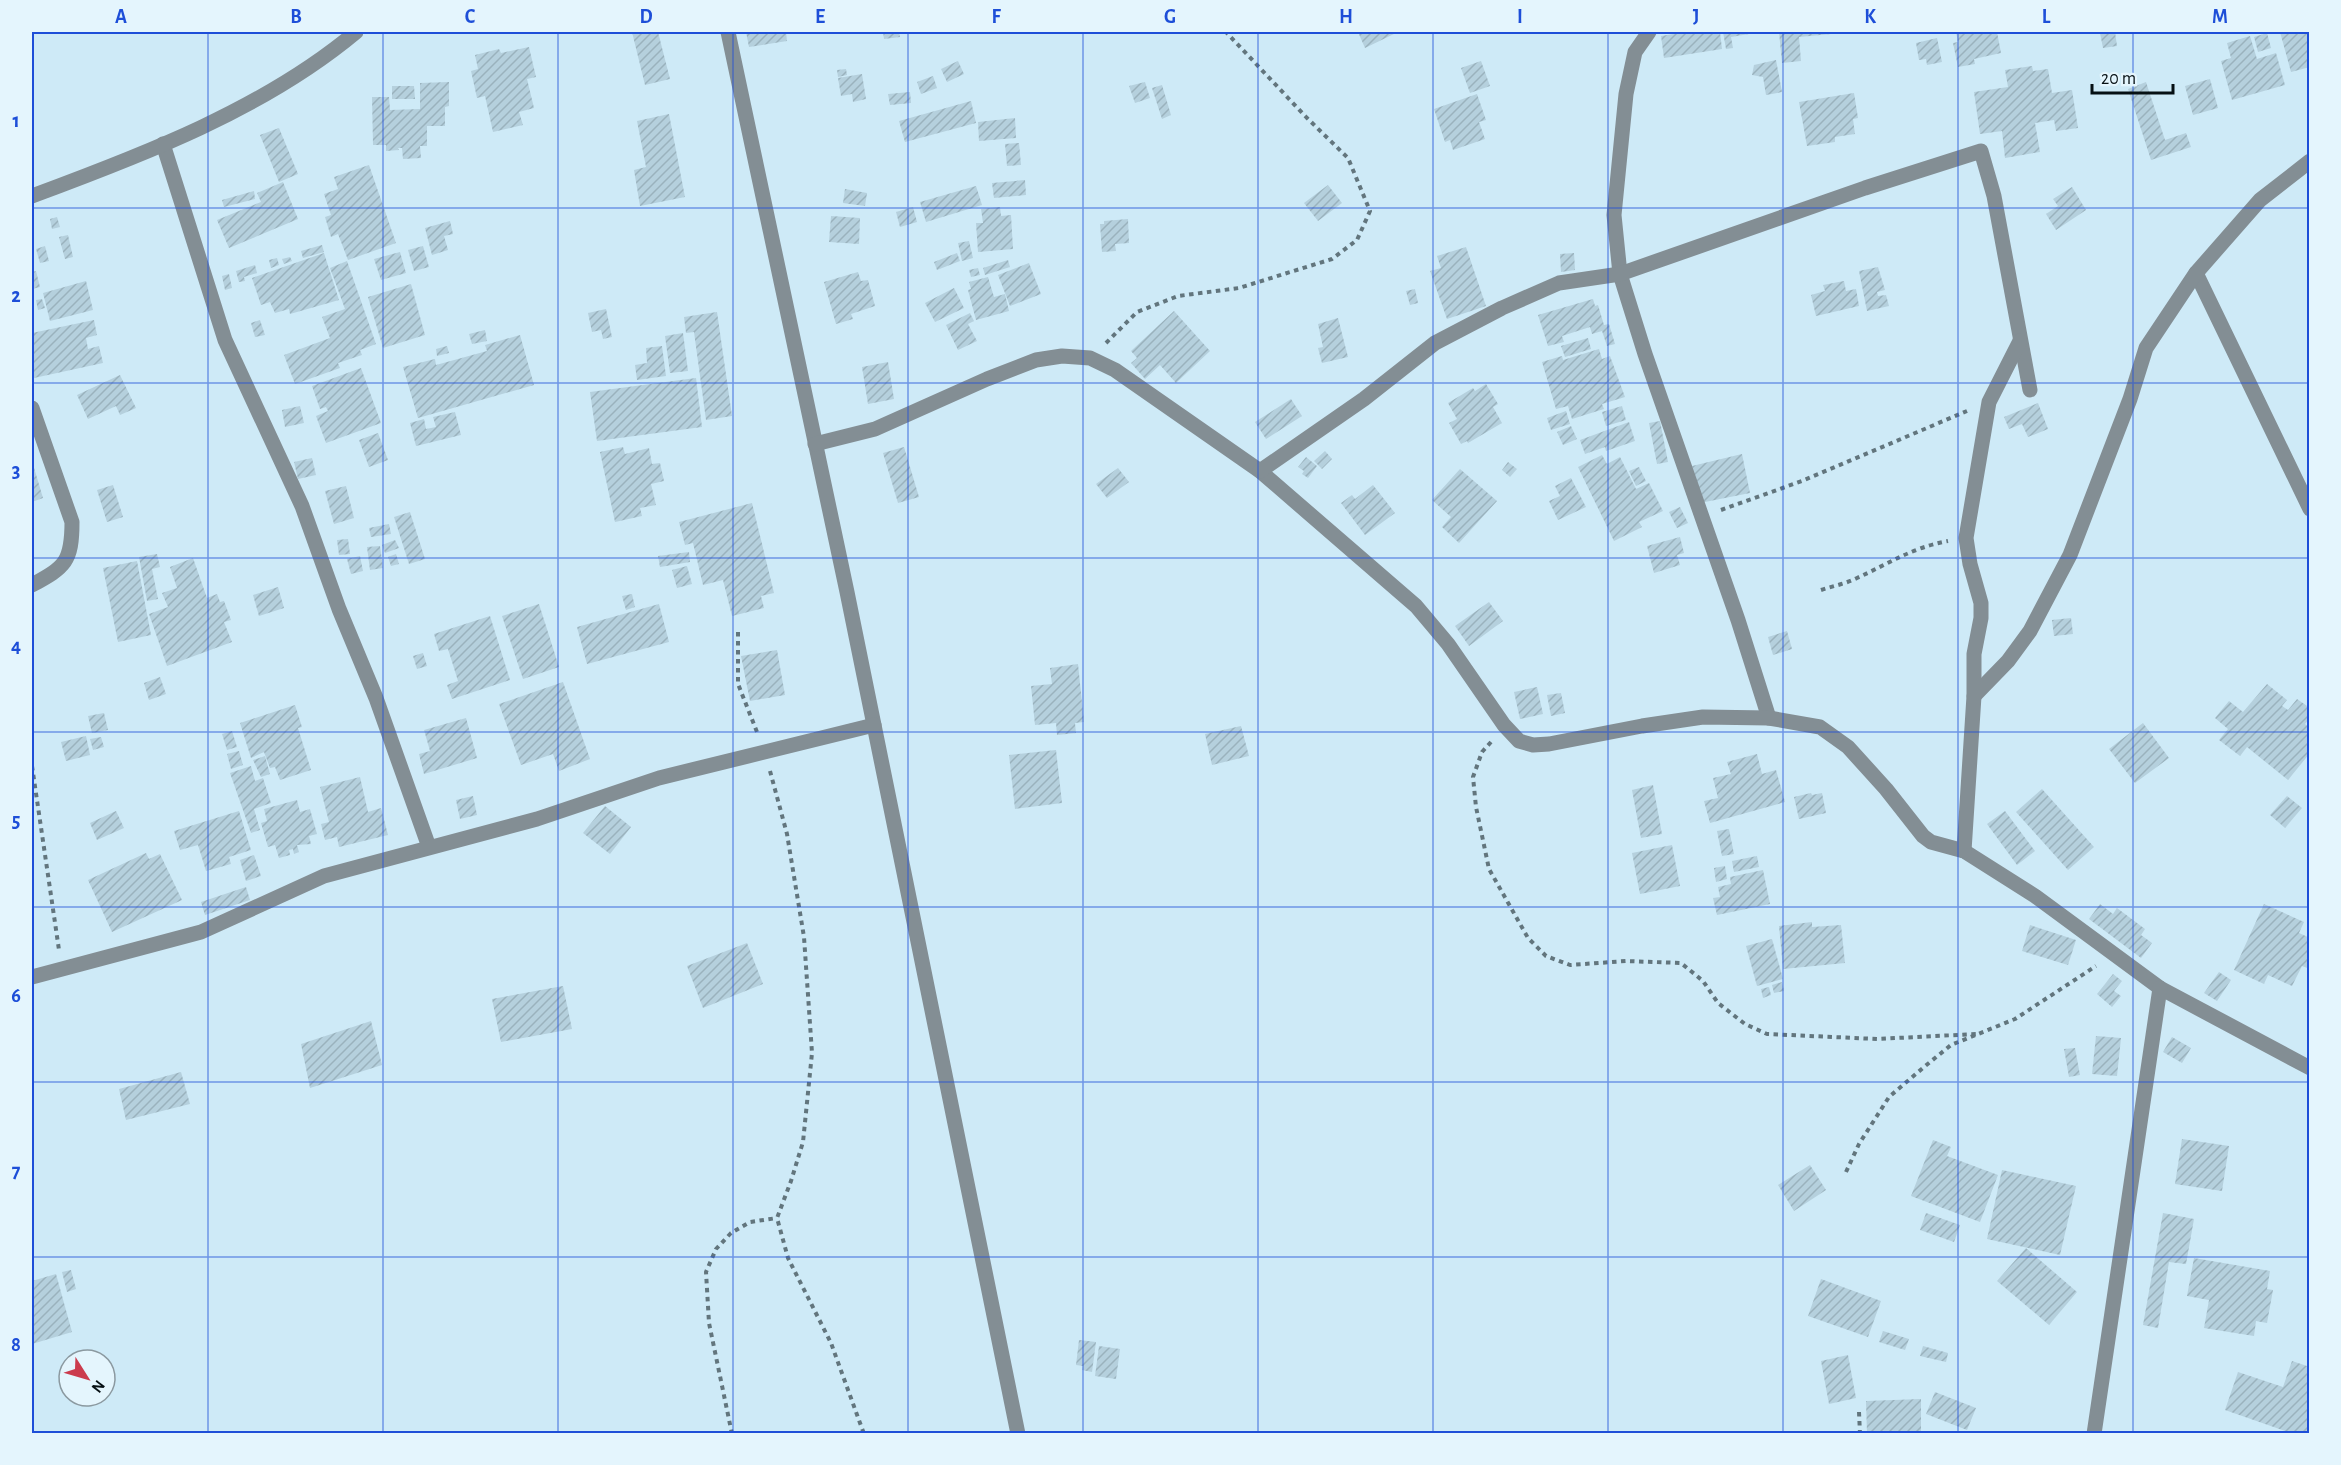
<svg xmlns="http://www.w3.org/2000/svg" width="2341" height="1465" viewBox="0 0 2341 1465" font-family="'Alegreya Sans',sans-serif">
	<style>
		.building { fill: url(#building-hatch) }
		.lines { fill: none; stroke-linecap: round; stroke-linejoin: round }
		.path { stroke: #62757d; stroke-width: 4; stroke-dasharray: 4.5 4.5; stroke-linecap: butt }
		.minor { stroke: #838e94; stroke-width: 15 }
		.grid { fill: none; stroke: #1d4ed8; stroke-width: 1.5; stroke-opacity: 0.55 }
		.neatline { fill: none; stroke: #1d4ed8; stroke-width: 2 }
		.grid-label { font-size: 20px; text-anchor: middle; font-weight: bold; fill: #1d4ed8 }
	</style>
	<defs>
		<pattern id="building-hatch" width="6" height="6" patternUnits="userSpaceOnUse" patternTransform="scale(1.5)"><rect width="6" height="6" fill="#b5d0dd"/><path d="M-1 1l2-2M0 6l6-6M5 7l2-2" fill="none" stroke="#9ab2bd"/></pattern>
	</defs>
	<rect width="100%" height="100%" fill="#ceeaf7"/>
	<g class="building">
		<polygon points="632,32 658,32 670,79 645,85"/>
		<polygon points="746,32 786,32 787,41 749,47"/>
		<polygon points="883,32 899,32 900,37 884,39"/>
		<polygon points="1358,32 1398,32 1365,48"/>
		<polygon points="1686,32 1720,32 1722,49 1664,58 1661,36"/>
		<polygon points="1723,32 1755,32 1755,33 1731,37 1733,48 1726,49"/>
		<polygon points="1779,32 1831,32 1831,34 1799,37 1801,61 1782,63"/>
		<polygon points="1956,32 1997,32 2001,53 1974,59 1975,64 1958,67 1953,43 1958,42"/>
		<polygon points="2115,32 2117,46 2103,48 2100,33"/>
		<polygon points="2280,32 2310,32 2310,67 2291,72"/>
		<polygon points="2267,33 2271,48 2258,52 2254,37"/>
		<polygon points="2250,36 2257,59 2276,53 2285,85 2232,100 2221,61 2231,58 2227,43"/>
		<polygon points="1937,38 1942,62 1927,65 1926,59 1919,60 1916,43"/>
		<polygon points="529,47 536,77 527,79 534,108 519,112 523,125 493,132 485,96 477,98 471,71 478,69 475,55 499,49 501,53"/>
		<polygon points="1776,60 1782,92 1766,95 1763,77 1752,75 1754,65"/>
		<polygon points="958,61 964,74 947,82 941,69"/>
		<polygon points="1481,61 1490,86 1470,93 1461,68"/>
		<polygon points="2032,66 2033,71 2048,69 2052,93 2072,90 2078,128 2056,131 2054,120 2035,123 2040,152 2005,158 2002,131 1980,134 1974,92 2008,87 2005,70"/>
		<polygon points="846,69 847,75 838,77 837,70"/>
		<polygon points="862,74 866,99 853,102 852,94 841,96 838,78"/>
		<polygon points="933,76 937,88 921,94 917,82"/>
		<polygon points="2210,79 2218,108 2193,115 2185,86"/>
		<polygon points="449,82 449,106 445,107 445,126 427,126 427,146 420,146 421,158 403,159 402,148 398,148 399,150 386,151 386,145 373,145 372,97 389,97 390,110 420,109 420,83"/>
		<polygon points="1145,82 1150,98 1135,103 1129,86"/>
		<polygon points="2146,82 2165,140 2186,133 2191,147 2151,160 2128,89"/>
		<polygon points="1162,85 1171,115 1162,119 1152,88"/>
		<polygon points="392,86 414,86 415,99 392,99"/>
		<polygon points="910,92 911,103 890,105 888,94"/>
		<polygon points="1854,93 1858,118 1853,119 1855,134 1835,137 1835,142 1807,146 1799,102"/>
		<polygon points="1477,94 1486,120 1479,122 1485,139 1453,150 1450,140 1445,142 1434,109"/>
		<polygon points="971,101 976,123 905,142 899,121"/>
		<polygon points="669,114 685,197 640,206 634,170 646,167 637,121"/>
		<polygon points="1015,118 1016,138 979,141 978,122"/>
		<polygon points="279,128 298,174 279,182 260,135"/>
		<polygon points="1019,143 1021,165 1007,166 1005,144"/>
		<polygon points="369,165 396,243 348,260 338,234 331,237 325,217 331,215 324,194 338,189 334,177"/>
		<polygon points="1025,180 1026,195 994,198 992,183"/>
		<polygon points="283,182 298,219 229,248 217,220 261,202 257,193"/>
		<polygon points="1328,185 1342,203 1318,221 1304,203"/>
		<polygon points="976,186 982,205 926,222 920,202"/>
		<polygon points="2072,187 2086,210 2056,230 2046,214 2058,206 2053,199"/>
		<polygon points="845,189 867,193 865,206 843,203"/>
		<polygon points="254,191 255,199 224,207 222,200"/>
		<polygon points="913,207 917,222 900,227 896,212"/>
		<polygon points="1000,207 1001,216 1011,215 1013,249 978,252 976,223 983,223 981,209"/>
		<polygon points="831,216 860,218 859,244 829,242"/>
		<polygon points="57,217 60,227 52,229 50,219"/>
		<polygon points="1128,219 1129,243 1115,244 1116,251 1102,252 1100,224 1104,224 1104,221"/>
		<polygon points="450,221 453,234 444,236 448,250 432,255 425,228"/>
		<polygon points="68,235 73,257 65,259 59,237"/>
		<polygon points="969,241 973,258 962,261 958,243"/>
		<polygon points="322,245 324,252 303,258 301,251"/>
		<polygon points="45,246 49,261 40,263 36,249"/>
		<polygon points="423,246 429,267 414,271 408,250"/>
		<polygon points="1466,247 1486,306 1447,319 1430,271 1441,268 1437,256"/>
		<polygon points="400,252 406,273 381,280 374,259"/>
		<polygon points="324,253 339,300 290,314 289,309 275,313 270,302 261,305 252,278"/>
		<polygon points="957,253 960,261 937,270 934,262"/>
		<polygon points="1574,253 1575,270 1561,272 1560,254"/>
		<polygon points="290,257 292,261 284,264 282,259"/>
		<polygon points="277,258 279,265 271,268 269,260"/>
		<polygon points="1008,260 1010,267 985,275 983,268"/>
		<polygon points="347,261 376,344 360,350 362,355 338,363 340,368 295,384 284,355 330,338 322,317 345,309 330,268"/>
		<polygon points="1029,263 1041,294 1010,306 998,275"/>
		<polygon points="255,265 257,273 244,277 245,281 239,282 236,271"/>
		<polygon points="1878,267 1885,290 1877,292 1878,296 1886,295 1889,306 1867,311 1859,271"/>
		<polygon points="978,268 980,275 971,277 969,270"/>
		<polygon points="36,271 40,287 32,289 32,272"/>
		<polygon points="858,272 861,281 868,280 875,306 851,314 853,319 836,324 824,282"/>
		<polygon points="229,274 232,288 225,290 222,276"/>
		<polygon points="988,277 994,297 1005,294 1009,311 976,320 968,290 971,289 969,282"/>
		<polygon points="86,281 93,310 50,321 43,293"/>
		<polygon points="1844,281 1846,291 1856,289 1859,306 1816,316 1811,295 1825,291 1823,285"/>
		<polygon points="411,284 425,335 383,348 368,297"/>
		<polygon points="954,288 964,308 935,322 925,303"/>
		<polygon points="1415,289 1418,303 1410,305 1406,291"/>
		<polygon points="42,299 45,308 38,310 36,300"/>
		<polygon points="1593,299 1595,306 1598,305 1604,325 1609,324 1615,344 1607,346 1602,331 1592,334 1590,327 1562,336 1564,342 1548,346 1538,315"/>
		<polygon points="606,309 612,337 603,339 601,330 592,332 588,313"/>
		<polygon points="1174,311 1210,351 1176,383 1160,365 1145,379 1131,363 1137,358 1131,351"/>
		<polygon points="717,312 732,416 706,420 694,332 686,333 684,317"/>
		<polygon points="970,313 974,321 968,324 977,341 958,350 946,325"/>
		<polygon points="1338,318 1348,357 1322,363 1318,348 1323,347 1318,324"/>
		<polygon points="94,320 97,335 86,338 88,349 99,346 103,363 34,378 32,333"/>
		<polygon points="260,320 265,335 255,337 251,323"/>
		<polygon points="485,330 487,341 472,344 469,334"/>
		<polygon points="683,333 688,371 670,373 665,336"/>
		<polygon points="520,335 534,385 418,418 403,367 435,359 436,365 487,351 485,345"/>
		<polygon points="1588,338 1591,349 1565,357 1561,346"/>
		<polygon points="447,346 449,353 437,356 436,349"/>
		<polygon points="662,346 666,376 637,380 635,365 647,363 646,348"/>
		<polygon points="1599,349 1602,359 1610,356 1625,397 1602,404 1604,409 1572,419 1568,406 1556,409 1542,362 1562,356 1563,360"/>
		<polygon points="888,362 894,399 868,404 862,367"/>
		<polygon points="361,368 381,423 326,443 316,416 328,411 326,407 320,409 312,386"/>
		<polygon points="120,375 136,408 120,415 116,406 88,419 77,395"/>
		<polygon points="696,378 702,427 597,441 590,392"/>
		<polygon points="1486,384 1498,404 1493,407 1502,423 1468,443 1467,441 1461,444 1449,423 1457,419 1448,403 1473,388 1475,391"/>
		<polygon points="1291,399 1302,416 1266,439 1255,422"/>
		<polygon points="2038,403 2048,429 2028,437 2022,424 2009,429 2004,417"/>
		<polygon points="300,406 304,423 285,427 282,410"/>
		<polygon points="1622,406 1626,420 1606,426 1602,412"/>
		<polygon points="1566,411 1570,424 1551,430 1547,418"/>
		<polygon points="455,412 461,435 416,446 410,423 424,419 426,429 436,427 433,417"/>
		<polygon points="1660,421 1668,462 1657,464 1649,423"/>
		<polygon points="1629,422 1635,441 1606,451 1605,447 1585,454 1580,440"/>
		<polygon points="1571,426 1577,439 1563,445 1557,432"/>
		<polygon points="378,433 388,460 369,467 359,440"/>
		<polygon points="623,447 625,454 649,448 652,464 660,463 664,481 651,484 656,505 640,508 642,516 615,522 600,452"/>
		<polygon points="904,447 919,497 898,503 883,453"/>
		<polygon points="1325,451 1332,459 1322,469 1314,461"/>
		<polygon points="1742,454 1750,493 1700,503 1692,466"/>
		<polygon points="1602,455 1607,464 1620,457 1636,489 1649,483 1663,511 1639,522 1642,527 1614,541 1578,467"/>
		<polygon points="1306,457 1317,466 1308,478 1302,474 1304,471 1298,467"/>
		<polygon points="312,458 316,475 298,479 294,462"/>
		<polygon points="32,461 43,498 32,502"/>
		<polygon points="1508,462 1517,469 1510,477 1502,470"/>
		<polygon points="1639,467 1646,481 1636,486 1629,471"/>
		<polygon points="1118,468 1129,482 1107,498 1096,484"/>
		<polygon points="1460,469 1497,501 1459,543 1442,527 1451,517 1432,500"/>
		<polygon points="1571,478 1586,507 1558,520 1549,501 1560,496 1555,486"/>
		<polygon points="113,485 123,517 107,522 97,490"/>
		<polygon points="1373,485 1395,513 1365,535 1341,503 1352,495 1355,499"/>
		<polygon points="346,486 354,518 334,524 325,491"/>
		<polygon points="752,503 774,593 761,596 764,608 732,616 723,580 703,585 693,543 685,545 679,522"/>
		<polygon points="1680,507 1688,523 1677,528 1669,512"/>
		<polygon points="410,512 425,559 409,564 394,517"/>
		<polygon points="389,524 391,534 371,537 369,528"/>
		<polygon points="1680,537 1684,553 1677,555 1680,565 1654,573 1647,546"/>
		<polygon points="348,539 350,554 339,555 337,540"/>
		<polygon points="395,540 399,548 385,553 382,545"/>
		<polygon points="380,546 383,568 370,570 367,547"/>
		<polygon points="689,552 690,562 660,567 658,556"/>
		<polygon points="157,554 160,567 152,569 158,599 147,601 139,557"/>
		<polygon points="396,554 399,564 391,566 388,557"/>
		<polygon points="360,556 363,571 351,574 347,559"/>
		<polygon points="193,558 207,598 217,594 220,602 224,601 231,620 224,622 232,642 167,666 149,614 168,607 162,593 177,588 170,567"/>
		<polygon points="137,561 151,635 118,642 103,568"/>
		<polygon points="687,566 692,584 677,588 672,570"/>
		<polygon points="278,587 284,608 259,616 253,595"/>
		<polygon points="632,594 635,607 626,610 622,596"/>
		<polygon points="1489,602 1503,621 1469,646 1455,626"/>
		<polygon points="539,604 559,667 523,679 502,616"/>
		<polygon points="659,604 669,642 587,664 577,627"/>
		<polygon points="490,616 510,680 452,699 447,685 458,681 448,649 439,651 434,634"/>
		<polygon points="2071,618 2073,634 2054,636 2052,620"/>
		<polygon points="1787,631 1792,649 1773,655 1768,637"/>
		<polygon points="777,650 785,695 750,701 741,656"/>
		<polygon points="423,653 427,666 417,669 413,656"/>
		<polygon points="1078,664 1084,722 1075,723 1076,733 1057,735 1056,723 1035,725 1031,686 1052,684 1050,668"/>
		<polygon points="160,677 166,694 149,700 144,683"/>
		<polygon points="563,682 590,759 559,771 553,754 521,765 499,704"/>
		<polygon points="2267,684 2287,700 2282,706 2288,710 2297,699 2310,708 2310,718 2305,724 2310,728 2310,753 2288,780 2247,747 2240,756 2219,740 2228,729 2215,718 2229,701 2243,712"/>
		<polygon points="1537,687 1543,714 1520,719 1514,692"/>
		<polygon points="1561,693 1565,713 1551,716 1547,695"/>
		<polygon points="295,705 302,727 298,728 311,770 280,780 275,767 270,768 264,752 251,758 240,723"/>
		<polygon points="104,713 108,730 92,733 88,716"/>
		<polygon points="466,718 477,758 424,774 419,754 430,751 424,730"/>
		<polygon points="2143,723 2169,758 2135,783 2109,749"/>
		<polygon points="1241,726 1249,756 1212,765 1205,734"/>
		<polygon points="232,731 237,747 227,750 222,734"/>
		<polygon points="86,736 90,755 66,761 61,742"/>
		<polygon points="101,737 104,747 93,750 90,739"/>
		<polygon points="1056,750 1062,803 1015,809 1009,755"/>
		<polygon points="239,751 243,765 231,769 227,754"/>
		<polygon points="1757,754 1762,774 1776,770 1785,802 1710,823 1704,801 1718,798 1713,778 1731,774 1727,762"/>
		<polygon points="265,756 270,774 261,777 253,760"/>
		<polygon points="251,766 255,781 263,778 271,803 254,809 260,830 251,833 230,773"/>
		<polygon points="360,777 368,812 381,808 388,835 339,847 337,837 325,840 321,824 329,822 320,787"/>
		<polygon points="1653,785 1662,834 1641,838 1632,790"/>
		<polygon points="2042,789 2094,847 2068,870 2016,812"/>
		<polygon points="1811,793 1812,795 1822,793 1826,813 1799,819 1794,797"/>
		<polygon points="473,796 477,815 460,819 456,800"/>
		<polygon points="2287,796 2302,808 2285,828 2270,815"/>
		<polygon points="297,800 300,812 310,809 317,834 309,836 311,844 297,845 299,852 294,854 293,849 289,850 290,855 279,858 275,845 268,847 261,823 267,821 264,809"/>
		<polygon points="605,806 631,827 610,854 583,833"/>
		<polygon points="116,811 124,828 97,840 90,823"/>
		<polygon points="239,811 251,850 229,857 231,864 206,871 198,845 180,850 174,831"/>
		<polygon points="2005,811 2035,851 2017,865 1987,824"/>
		<polygon points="1729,829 1734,854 1722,856 1717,831"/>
		<polygon points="1672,845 1680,886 1640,894 1632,853"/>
		<polygon points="146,853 149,859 160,854 182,900 112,932 88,880"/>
		<polygon points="254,855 261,876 246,881 240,860"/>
		<polygon points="1757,856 1759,867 1734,872 1732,861"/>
		<polygon points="1725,866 1727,879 1716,882 1714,868"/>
		<polygon points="1763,870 1770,904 1717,915 1713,898 1720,897 1718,887 1731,884 1730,877"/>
		<polygon points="246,887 250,900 205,915 201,902"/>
		<polygon points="2100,904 2113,914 2117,908 2145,929 2141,935 2152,943 2141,958 2089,919"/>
		<polygon points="2264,904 2304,922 2299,933 2310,938 2310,969 2302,966 2292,986 2268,975 2264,984 2234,970"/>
		<polygon points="1812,922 1812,927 1841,925 1845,963 1783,969 1779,926"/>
		<polygon points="2030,925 2076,940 2068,965 2022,951"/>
		<polygon points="1772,939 1783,979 1757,986 1746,946"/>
		<polygon points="747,943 763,984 703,1008 687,966"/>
		<polygon points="2219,972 2231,980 2217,1001 2204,993"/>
		<polygon points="2113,974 2122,981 2114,991 2121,996 2112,1007 2097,994"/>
		<polygon points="1782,982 1784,991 1774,993 1772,985"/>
		<polygon points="563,986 572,1029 501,1042 492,999"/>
		<polygon points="1769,987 1771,995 1763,998 1761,989"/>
		<polygon points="371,1021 382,1065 310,1088 301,1044"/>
		<polygon points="2096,1036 2121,1038 2117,1076 2092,1074"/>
		<polygon points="2172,1037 2191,1048 2182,1063 2163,1052"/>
		<polygon points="2075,1048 2080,1075 2069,1077 2064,1049"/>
		<polygon points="181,1072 190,1104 126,1120 119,1089"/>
		<polygon points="2182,1139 2229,1146 2222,1191 2175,1184"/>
		<polygon points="1933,1140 1951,1147 1947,1156 1998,1175 1980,1222 1911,1196"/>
		<polygon points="1810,1165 1826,1190 1794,1211 1778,1185"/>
		<polygon points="2002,1170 2076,1186 2060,1255 1987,1239"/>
		<polygon points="1926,1213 1960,1225 1954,1242 1920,1230"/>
		<polygon points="2163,1213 2194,1219 2186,1264 2169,1262 2158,1328 2143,1325"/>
		<polygon points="2026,1248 2077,1292 2049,1325 1997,1281"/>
		<polygon points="2194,1258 2270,1271 2267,1289 2273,1290 2267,1323 2256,1321 2254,1336 2204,1328 2209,1300 2187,1296"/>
		<polygon points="71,1270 76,1289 67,1292 62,1272"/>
		<polygon points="56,1274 72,1332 32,1344 32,1281"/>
		<polygon points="1821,1279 1881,1301 1868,1337 1808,1316"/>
		<polygon points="1883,1331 1909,1339 1905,1350 1879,1342"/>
		<polygon points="1079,1340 1096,1342 1092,1372 1082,1370 1083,1366 1076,1365"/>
		<polygon points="1099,1346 1120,1349 1116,1379 1095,1376"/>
		<polygon points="1923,1346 1948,1353 1946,1362 1920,1356"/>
		<polygon points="1848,1355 1856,1398 1829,1404 1821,1361"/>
		<polygon points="2292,1361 2310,1367 2310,1434 2294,1434 2225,1410 2238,1372 2283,1387"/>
		<polygon points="1935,1392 1976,1408 1967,1430 1926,1414"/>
		<polygon points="1921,1399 1921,1434 1867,1434 1866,1401"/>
	</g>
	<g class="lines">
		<g class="path">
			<polyline points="1106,343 1137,312 1178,296 1239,288 1332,259 1357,240 1370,211 1348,158 1307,118 1226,32"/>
			<polyline points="1721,510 1802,481 1967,411"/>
			<path d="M1821 590C1833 586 1845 584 1857 578 1890 563 1911 548 1948 541"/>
			<polyline points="738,632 738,684 757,732"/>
			<polyline points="1491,742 1482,752 1473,777 1476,807 1489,869 1528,938 1546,956 1570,965 1626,961 1681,963 1703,981 1718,1003 1745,1024 1767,1034 1877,1039 1976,1034"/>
			<polyline points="32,766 59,950"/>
			<polyline points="770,771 787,834 804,937 812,1053 803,1142 791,1181 777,1218 788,1258 831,1343 864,1434"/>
			<polyline points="1846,1172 1859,1144 1889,1097 1924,1067 1951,1045 2015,1019 2096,966"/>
			<polyline points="1859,1412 1860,1434"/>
			<polyline points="732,1434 709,1323 706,1272 716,1249 731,1233 750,1222 777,1218"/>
		</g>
		<g class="minor">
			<polyline points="728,32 847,592 1018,1434"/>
			<polyline points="1649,32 1635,52 1626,94 1614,215 1620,274 1645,354 1738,620 1769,718"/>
			<polyline points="163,144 225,340 302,506 339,609 376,698 429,847"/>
			<path d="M32 196C143 155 264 109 356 32"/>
			<polyline points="2196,273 2310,509"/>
			<path d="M32 408 72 522C72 562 65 567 32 585"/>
			<polyline points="815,444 875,429 987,379 1036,360 1062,356 1090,358 1115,370 1260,471 1416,606 1448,644 1504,725 1519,741 1533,745 1549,744 1642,726 1703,717 1769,718 1820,727 1848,747 1886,789 1923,836 1931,842 1964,851 2035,896 2160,988 2310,1068"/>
			<polyline points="1260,471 1364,399 1435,343 1502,308 1559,283 1620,274 1865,188 1981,151 1994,196 2030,390"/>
			<polyline points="1974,696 2008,661 2030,631 2070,555 2130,399 2146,348 2196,273 2260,200 2310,161"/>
			<polyline points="1964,851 1974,696 1974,654 1981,618 1981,603 1970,564 1966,538 1989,402 2020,341"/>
			<polyline points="32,977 201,932 324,876 537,819 659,778 874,725"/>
			<polyline points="2094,1434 2160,988"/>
		</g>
	</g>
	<path class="grid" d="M208 32V1434M383 32V1434M558 32V1434M733 32V1434M908 32V1434M1083 32V1434M1258 32V1434M1433 32V1434M1608 32V1434M1783 32V1434M1958 32V1434M2133 32V1434M32 208H2310M32 383H2310M32 558H2310M32 732H2310M32 907H2310M32 1082H2310M32 1257H2310"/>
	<rect width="2341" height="1465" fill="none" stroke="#e4f5fd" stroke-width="66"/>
	<g transform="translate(87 1378) rotate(127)"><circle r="28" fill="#e4f5fd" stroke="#8b99a0" stroke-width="1.5"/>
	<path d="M0-4.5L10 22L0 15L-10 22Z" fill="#cb3b4d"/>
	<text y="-9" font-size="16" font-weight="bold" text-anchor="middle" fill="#061014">N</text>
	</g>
	<path d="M2092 84v9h81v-9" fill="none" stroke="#061014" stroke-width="3"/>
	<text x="2101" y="84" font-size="18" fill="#061014" stroke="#e4f5fd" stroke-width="4.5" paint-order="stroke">20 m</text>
	<rect x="33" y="33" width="2275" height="1399" class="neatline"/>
	<g class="grid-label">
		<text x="121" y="23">A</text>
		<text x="296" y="23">B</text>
		<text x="470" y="23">C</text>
		<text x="646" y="23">D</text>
		<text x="820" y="23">E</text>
		<text x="996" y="23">F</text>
		<text x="1170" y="23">G</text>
		<text x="1346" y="23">H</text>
		<text x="1520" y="23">I</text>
		<text x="1696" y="23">J</text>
		<text x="1870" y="23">K</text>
		<text x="2046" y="23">L</text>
		<text x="2220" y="23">M</text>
		<text x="16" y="127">1</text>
		<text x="16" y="302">2</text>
		<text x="16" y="477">3</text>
		<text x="16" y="652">4</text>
		<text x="16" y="827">5</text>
		<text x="16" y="1002">6</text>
		<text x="16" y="1177">7</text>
		<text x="16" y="1351">8</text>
	</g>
</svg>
